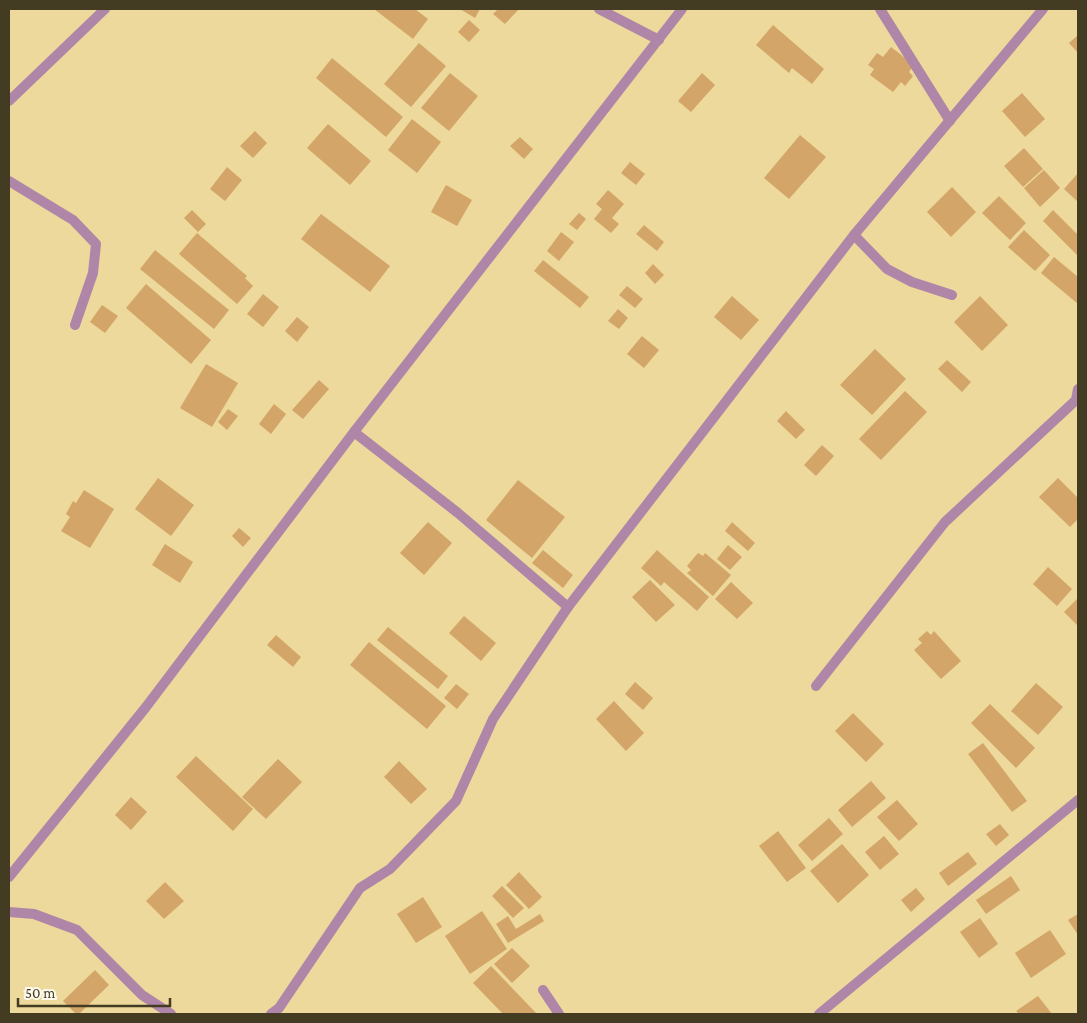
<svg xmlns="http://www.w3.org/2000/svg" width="1087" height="1023" viewBox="0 0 1087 1023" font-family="'Crimson Pro',serif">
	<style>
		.building { fill: #d4a568 }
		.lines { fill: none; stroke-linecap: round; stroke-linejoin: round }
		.minor { stroke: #b086a8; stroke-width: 10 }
	</style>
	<rect width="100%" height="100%" fill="#ecd99b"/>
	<g class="building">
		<polygon points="374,9 415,9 428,19 413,39"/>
		<polygon points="460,9 480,9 475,18"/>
		<polygon points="498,9 519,9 505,24 493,14"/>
		<polygon points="469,20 480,30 469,42 458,32"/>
		<polygon points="773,25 824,69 812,84 792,68 789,73 756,45"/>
		<polygon points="1078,35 1078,53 1069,43"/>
		<polygon points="419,43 446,66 411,107 384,84"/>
		<polygon points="891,47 914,65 909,72 913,76 905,86 901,82 893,92 870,75 874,69 868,65 877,53 883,57"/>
		<polygon points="332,58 403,117 386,137 316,78"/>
		<polygon points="450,73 478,96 449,131 421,108"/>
		<polygon points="702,73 715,85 691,112 678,101"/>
		<polygon points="1022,93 1045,119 1025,137 1002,111"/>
		<polygon points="412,119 441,142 417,173 388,150"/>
		<polygon points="328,124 371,161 350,185 307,148"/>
		<polygon points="255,131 267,143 253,158 240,146"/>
		<polygon points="800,135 826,157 789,199 764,178"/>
		<polygon points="520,137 533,149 524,159 510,146"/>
		<polygon points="1024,148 1043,169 1023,187 1004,166"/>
		<polygon points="630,162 645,174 636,185 621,173"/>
		<polygon points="227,167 242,180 225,201 210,189"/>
		<polygon points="1044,170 1060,188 1040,207 1024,188"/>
		<polygon points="1078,173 1078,202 1064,189"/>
		<polygon points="446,185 472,200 457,226 431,212"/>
		<polygon points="952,187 976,212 951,237 927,212"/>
		<polygon points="608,190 624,204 612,218 619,224 611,233 594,219 602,209 596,204"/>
		<polygon points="999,196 1026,223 1010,240 982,213"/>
		<polygon points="192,210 206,224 198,232 184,218"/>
		<polygon points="1053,210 1078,235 1078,256 1043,221"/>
		<polygon points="579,213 586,219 577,230 569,224"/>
		<polygon points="321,214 390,266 370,292 301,239"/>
		<polygon points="644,225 664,242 657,251 636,234"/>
		<polygon points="1024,230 1050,255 1035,271 1008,247"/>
		<polygon points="561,232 574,242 559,261 547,251"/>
		<polygon points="197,233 247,276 245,278 253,286 237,304 179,254"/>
		<polygon points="155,250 229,310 214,329 140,269"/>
		<polygon points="1054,257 1078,277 1078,304 1041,273"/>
		<polygon points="543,260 589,297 580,308 534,271"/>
		<polygon points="653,264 664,275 655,284 645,273"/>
		<polygon points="146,284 211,340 191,364 126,308"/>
		<polygon points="627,286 643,299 635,308 619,295"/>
		<polygon points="263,294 279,307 263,327 247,314"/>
		<polygon points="732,296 759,320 741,340 714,317"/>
		<polygon points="980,296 1008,325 982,351 954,322"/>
		<polygon points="102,305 118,316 105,333 90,322"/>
		<polygon points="618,309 628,318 619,329 608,321"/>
		<polygon points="297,317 309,327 297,342 285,331"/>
		<polygon points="642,336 659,350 644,368 627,354"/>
		<polygon points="875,349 906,379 872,415 840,385"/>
		<polygon points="947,360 971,382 962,392 938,369"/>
		<polygon points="206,364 238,383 212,427 180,408"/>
		<polygon points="319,380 329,389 303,419 292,410"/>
		<polygon points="905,391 927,412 881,460 859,439"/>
		<polygon points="274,404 286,414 271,434 259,424"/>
		<polygon points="228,409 238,416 227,430 218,422"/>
		<polygon points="786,411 805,430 796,439 777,421"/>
		<polygon points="822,445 834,456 816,476 804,465"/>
		<polygon points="158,478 194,505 171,536 135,509"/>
		<polygon points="1058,478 1078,498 1078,519 1070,527 1039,497"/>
		<polygon points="518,480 565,517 532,558 486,520"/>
		<polygon points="84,490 114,509 90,548 61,531 70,517 66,514 73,501 76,503"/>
		<polygon points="428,522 452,543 424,575 400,553"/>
		<polygon points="732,522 755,543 748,551 725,531"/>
		<polygon points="239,528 251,538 243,547 232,536"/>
		<polygon points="165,544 193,562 180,583 152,565"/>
		<polygon points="728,545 742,557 730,570 717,559"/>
		<polygon points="543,550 573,575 563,588 532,563"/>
		<polygon points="657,550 709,597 697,611 664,582 661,586 641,568"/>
		<polygon points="698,553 703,556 705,553 731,575 713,596 687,573 691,570 687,566"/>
		<polygon points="1048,567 1072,589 1057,606 1033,584"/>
		<polygon points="650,580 675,605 656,622 632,597"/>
		<polygon points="731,582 753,603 737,619 715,599"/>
		<polygon points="1078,598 1078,626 1064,612"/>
		<polygon points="464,616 496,643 481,661 449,633"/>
		<polygon points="388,627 448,676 438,689 377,640"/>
		<polygon points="927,631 931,635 934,631 961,661 941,679 914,650 922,643 918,639"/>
		<polygon points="276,635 301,657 293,667 267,645"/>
		<polygon points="369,642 446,706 427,729 350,665"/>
		<polygon points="635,682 653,698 643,710 625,694"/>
		<polygon points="1036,683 1063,707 1038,735 1011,711"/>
		<polygon points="456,684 469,694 457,709 444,698"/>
		<polygon points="614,701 644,733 626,751 596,719"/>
		<polygon points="990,704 1035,748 1016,768 971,723"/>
		<polygon points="853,713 884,744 866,762 835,731"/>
		<polygon points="983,743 1027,801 1012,812 968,754"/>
		<polygon points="196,756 253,809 233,831 176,777"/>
		<polygon points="278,759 302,782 266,819 242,797"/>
		<polygon points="399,761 427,789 411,804 384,777"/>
		<polygon points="871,781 886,798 852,827 838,810"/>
		<polygon points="131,797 147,812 131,830 115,815"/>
		<polygon points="897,800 918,824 899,841 877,817"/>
		<polygon points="829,818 843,834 812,861 798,845"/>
		<polygon points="1000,824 1009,835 996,846 986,834"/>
		<polygon points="778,831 806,868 787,882 759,846"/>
		<polygon points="884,836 899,854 880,870 865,852"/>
		<polygon points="842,844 869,875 838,903 810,871"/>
		<polygon points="968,852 977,864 948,886 939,873"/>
		<polygon points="519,872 542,897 529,909 506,885"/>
		<polygon points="1011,876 1020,890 986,914 976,900"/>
		<polygon points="165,882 184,901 164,919 146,901"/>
		<polygon points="502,886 524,908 513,918 492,896"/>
		<polygon points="916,888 925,899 911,912 901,900"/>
		<polygon points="423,897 442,927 416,943 397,914"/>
		<polygon points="482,911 507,949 470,974 445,936"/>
		<polygon points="540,914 544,921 508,943 496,924 508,916 516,929"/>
		<polygon points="1078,914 1078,935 1068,920"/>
		<polygon points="980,918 998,944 979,958 960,932"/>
		<polygon points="1050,930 1066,954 1031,978 1015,953"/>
		<polygon points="512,948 530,966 512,983 494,964"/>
		<polygon points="491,966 537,1014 503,1014 473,983"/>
		<polygon points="95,970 109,985 79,1014 76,1014 63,1001"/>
		<polygon points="1038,996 1052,1014 1019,1014 1016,1011"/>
	</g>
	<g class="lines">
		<g class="minor">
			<polyline points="599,9 659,40"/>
			<polyline points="880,9 950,121"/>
			<polyline points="9,101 105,9"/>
			<polyline points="9,181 73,220 96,244 93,273 75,325"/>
			<polyline points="854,235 887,269 912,282 952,295"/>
			<polyline points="354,432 458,513 568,607"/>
			<polyline points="816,686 945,522 1076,400 1078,389"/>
			<polyline points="9,877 146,707 354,432 682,9"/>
			<polyline points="9,912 34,914 77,930 142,995 171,1014"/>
			<polyline points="543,990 559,1014"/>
			<polyline points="271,1014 279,1008 360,888 390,869 456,801 493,719 568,607 854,235 1043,9"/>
			<polyline points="819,1014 1078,800"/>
		</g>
	</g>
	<rect width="1087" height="1023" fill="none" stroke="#433c22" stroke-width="20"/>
	<path d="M18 998v8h152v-8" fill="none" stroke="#433c22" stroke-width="2.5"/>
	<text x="25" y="998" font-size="15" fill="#433c22" stroke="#fefaee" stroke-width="4" paint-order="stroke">50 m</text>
</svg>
